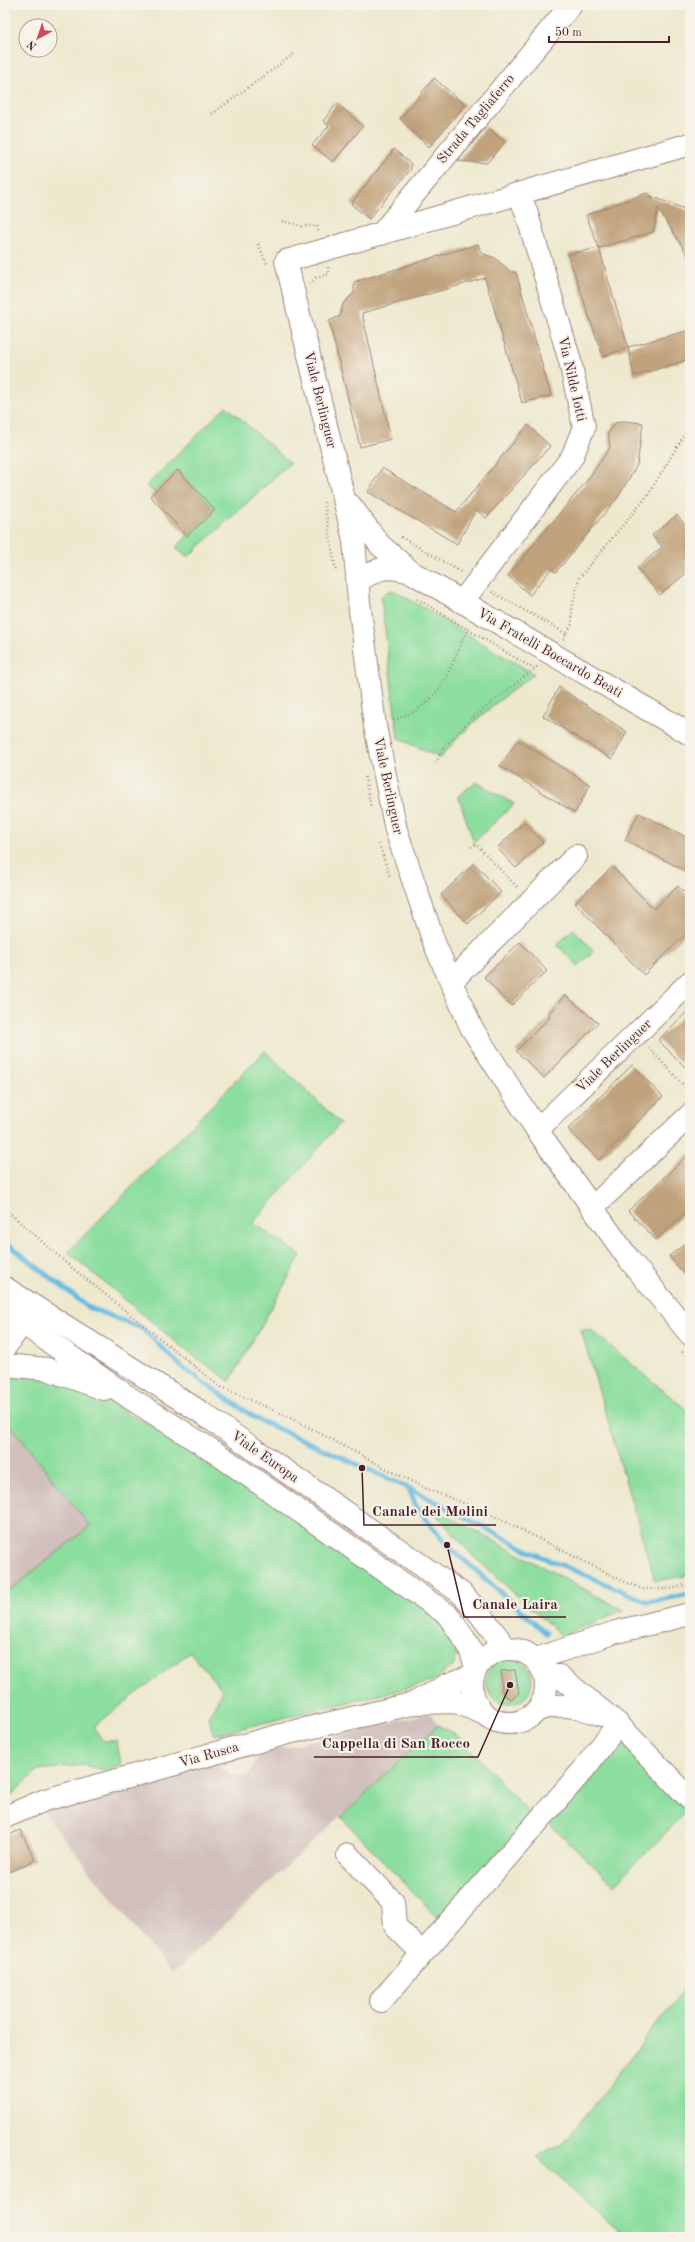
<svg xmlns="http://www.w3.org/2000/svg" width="695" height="2242" viewBox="0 0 695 2242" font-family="'Old Standard TT',serif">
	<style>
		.industrial { fill: #d1bfbd }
		.green { fill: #8cde9f; stroke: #6b7e65 }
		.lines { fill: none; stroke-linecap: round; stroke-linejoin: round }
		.stream { stroke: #63b9e0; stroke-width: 5 }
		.building { fill: #c0a27c }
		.minor-casing { stroke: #9c847c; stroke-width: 24 }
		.path { stroke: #9c847c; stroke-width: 2.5; stroke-dasharray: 1 3; stroke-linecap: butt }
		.minor { stroke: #fff; stroke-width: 22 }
		.labels { text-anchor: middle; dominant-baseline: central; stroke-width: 4; stroke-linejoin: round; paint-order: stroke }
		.street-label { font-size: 14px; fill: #4a1f2b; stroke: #f7f3e8 }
		.leader { fill: none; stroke: #4a1f2b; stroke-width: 1.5 }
		.callout-dot { fill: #4a1f2b; stroke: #f7f3e8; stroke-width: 1.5 }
		.callout-label { font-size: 15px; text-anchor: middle; font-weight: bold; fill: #4a1f2b; stroke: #f7f3e8; stroke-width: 4; stroke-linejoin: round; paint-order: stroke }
	</style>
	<rect width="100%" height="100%" fill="#f7f3e8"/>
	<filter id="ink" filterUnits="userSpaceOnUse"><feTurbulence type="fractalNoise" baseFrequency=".025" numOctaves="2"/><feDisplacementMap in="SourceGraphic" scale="8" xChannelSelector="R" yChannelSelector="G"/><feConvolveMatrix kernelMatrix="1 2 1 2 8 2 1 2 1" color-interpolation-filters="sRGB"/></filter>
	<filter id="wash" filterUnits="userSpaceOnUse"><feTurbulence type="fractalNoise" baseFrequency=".012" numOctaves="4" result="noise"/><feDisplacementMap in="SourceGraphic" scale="16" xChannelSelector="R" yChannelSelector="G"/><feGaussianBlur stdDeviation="0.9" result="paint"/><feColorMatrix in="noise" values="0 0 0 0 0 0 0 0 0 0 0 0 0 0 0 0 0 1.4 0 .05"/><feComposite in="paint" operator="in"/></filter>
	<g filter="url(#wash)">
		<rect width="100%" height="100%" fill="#ede8ce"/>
		<g class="industrial">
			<polygon points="5,1418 91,1526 5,1594"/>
			<polygon points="430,1713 438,1725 172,1974 40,1808 214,1763 232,1775 248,1776 260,1753"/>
		</g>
		<g class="green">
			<polygon points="226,406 290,463 188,557 176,547 215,510 178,470 154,492 146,486"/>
			<path d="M388 591H395L534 674C500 699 467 725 440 758L398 738 381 597Z"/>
			<polygon points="476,782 514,804 474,842 458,796"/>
			<polygon points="573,929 594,951 578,966 557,945"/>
			<polygon points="265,1051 340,1123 253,1223 301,1255 230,1381 188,1352 68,1252"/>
			<polygon points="581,1330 591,1330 690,1413 690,1575 655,1581"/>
			<polygon points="5,1373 46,1377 100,1394 131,1416 175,1435 444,1620 457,1644 455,1664 431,1682 214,1735 208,1717 223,1691 190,1652 93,1727 103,1741 117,1741 121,1765 103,1770 84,1765 38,1770 5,1801 5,1594 90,1526 5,1418"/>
			<polygon points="429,1506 623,1610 562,1636 473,1556"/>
			<circle cx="509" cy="1681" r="23"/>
			<polygon points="438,1725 459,1737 531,1815 439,1919 341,1817"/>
			<polygon points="621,1740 688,1810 614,1885 547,1822"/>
			<polygon points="690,1982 690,2232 686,2237 626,2237 536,2157 563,2144"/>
		</g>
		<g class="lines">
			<g class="stream">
				<polyline points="5,1242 88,1307 141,1328 184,1369 257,1419 409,1488 533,1553 648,1602 690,1594"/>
				<polyline points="409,1488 416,1506 447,1545 546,1633"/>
			</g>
		</g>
		<g id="blocks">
			<g class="building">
				<polygon points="434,78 465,105 429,147 400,119"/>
				<polygon points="337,103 363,126 333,162 312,145 329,126 323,121"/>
				<polygon points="486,127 505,142 487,163 458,161"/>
				<polygon points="394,149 411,164 411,169 369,219 351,204"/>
				<polygon points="647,193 653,200 651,196 690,211 690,259 658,208 653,232 599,248 586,215"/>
				<polygon points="478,244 481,253 495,258 511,272 516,272 551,396 522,403 485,278 362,313 391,439 360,447 329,321 340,316 343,304 354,293 354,282"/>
				<polygon points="599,248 628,347 603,357 568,254"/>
				<polygon points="690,330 690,359 634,376 628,347"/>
				<polygon points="623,421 643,423 637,465 618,497 595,525 556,572 551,569 530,595 508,576 585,483 610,448 608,433 615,423"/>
				<polygon points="528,425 550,446 486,518 476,510 457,544 368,492 382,468 456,512"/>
				<polygon points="178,470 215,510 187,536 150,496"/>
				<polygon points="677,515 690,531 690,558 685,562 690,570 660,595 637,568 662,547 652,535"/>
				<polygon points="559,687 627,732 612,759 543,716"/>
				<polygon points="518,740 590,785 575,813 500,766"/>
				<polygon points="639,813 690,839 690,873 625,840"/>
				<polygon points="524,822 543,842 516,868 497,848"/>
				<polygon points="474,863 501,892 468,924 441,895"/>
				<polygon points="612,867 654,909 678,886 690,898 690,930 644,975 575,903"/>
				<polygon points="520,942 547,971 511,1006 484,977"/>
				<polygon points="565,995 598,1023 544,1078 516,1051 550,1017 548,1014"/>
				<polygon points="690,1009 690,1072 658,1040"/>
				<polygon points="632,1065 663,1097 599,1160 568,1129"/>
				<polygon points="690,1153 690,1208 656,1240 628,1211"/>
				<polygon points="690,1240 690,1280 669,1256"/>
				<polygon points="515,1670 519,1693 512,1699 508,1698 502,1691 501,1671"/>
				<polygon points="20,1830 35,1860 5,1874 5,1837"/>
			</g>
		</g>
	</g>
	<g filter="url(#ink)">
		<use href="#blocks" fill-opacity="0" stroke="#9c847c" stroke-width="1"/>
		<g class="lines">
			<defs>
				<g id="minor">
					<polyline points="690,144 286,261 354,540 359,602 375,726 396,830 435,945 471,1027 537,1130 628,1258 690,1334"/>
					<polyline points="381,234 571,5"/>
					<polyline points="350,505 380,545 411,572 690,734"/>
					<path d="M359 581C379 567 387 565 411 572"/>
					<polyline points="462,602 572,457 584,427 570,361 526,211 519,194"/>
					<polyline points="451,982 576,856"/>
					<polyline points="537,1130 690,982"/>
					<polyline points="592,1208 690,1115"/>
					<polyline points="5,1288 202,1413 461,1593 477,1610 506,1648"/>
					<polyline points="5,1311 130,1398 219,1455 448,1615 469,1646 476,1667"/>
					<polyline points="5,1347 23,1322 27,1309"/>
					<polyline points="5,1365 47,1369 104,1389"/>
					<circle cx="509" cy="1686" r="37"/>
					<polyline points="536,1659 616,1632 690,1614"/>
					<polyline points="545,1676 559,1676 618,1724 690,1799"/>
					<polyline points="418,1701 449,1684 473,1675"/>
					<path d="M538 1710C561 1701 579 1708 602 1715"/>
					<polyline points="5,1817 45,1800 288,1733 416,1703 456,1702 483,1713"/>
					<polyline points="348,1855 393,1902 395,1926 422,1953"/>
					<polyline points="381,2001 584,1769 618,1724"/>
				</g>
			</defs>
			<use href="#minor" class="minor-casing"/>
			<g class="path">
				<polyline points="212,114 294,54"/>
				<polyline points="686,163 690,170"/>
				<polyline points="282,221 302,226 317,226 319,233"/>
				<polyline points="258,244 267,264"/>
				<polyline points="310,284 316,278 329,274 328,267"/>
				<polyline points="324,502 336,572"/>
				<polyline points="401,537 461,572"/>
				<polyline points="492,592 567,634"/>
				<polyline points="417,599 534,669"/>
				<polyline points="563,639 572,624 572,607 579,578 648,495 690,425"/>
				<path d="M393 720C447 703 445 671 469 628"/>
				<polyline points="436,763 443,748 469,721 538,666"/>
				<polyline points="365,777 371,808"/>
				<polyline points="379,844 390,877"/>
				<polyline points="471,847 476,844 518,888"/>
				<polyline points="649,1048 690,1092"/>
				<polyline points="5,1209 71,1267 219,1386 293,1419 385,1468 427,1489 484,1511 623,1581 643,1589 669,1589 690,1584"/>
				<polyline points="682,1352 690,1360"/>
			</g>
			<use href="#minor" class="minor"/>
		</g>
	</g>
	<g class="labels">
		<g class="street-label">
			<text transform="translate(476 119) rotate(-50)">Strada Tagliaferro</text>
			<text transform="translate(572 379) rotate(77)">Via Nilde Iotti</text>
			<text transform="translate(320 400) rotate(76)">Viale Berlinguer</text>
			<text transform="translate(550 653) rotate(30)">Via Fratelli Boccardo Beati</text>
			<text transform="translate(388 786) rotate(78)">Viale Berlinguer</text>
			<text transform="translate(614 1056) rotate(-44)">Viale Berlinguer</text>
			<text transform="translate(265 1457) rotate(35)">Viale Europa</text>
			<text transform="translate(209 1755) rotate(-16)">Via Rusca</text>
		</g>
	</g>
	<path class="leader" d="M362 1468L364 1525H496M447 1545L464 1617H566M510 1685L478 1757H314"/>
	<g class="callout-dot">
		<circle cx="362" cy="1468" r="4"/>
		<circle cx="447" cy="1545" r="4"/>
		<circle cx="510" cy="1685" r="4"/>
	</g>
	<g class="callout-label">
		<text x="430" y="1516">Canale dei Molini</text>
		<text x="515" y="1609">Canale Laira</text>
		<text x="396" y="1748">Cappella di San Rocco</text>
	</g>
	<rect width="695" height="2242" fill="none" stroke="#f7f3e8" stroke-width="20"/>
	<g transform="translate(38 38) rotate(220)"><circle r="19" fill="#f7f3e8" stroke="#b29e9c"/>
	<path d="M0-3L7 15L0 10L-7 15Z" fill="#d1495b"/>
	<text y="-6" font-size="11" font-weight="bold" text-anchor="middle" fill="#4a1f2b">N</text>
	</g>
	<path d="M549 36v6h120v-6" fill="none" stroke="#4a1f2b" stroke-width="2"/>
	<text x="555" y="36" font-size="12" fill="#4a1f2b" stroke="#f7f3e8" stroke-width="3" paint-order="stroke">50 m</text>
</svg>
